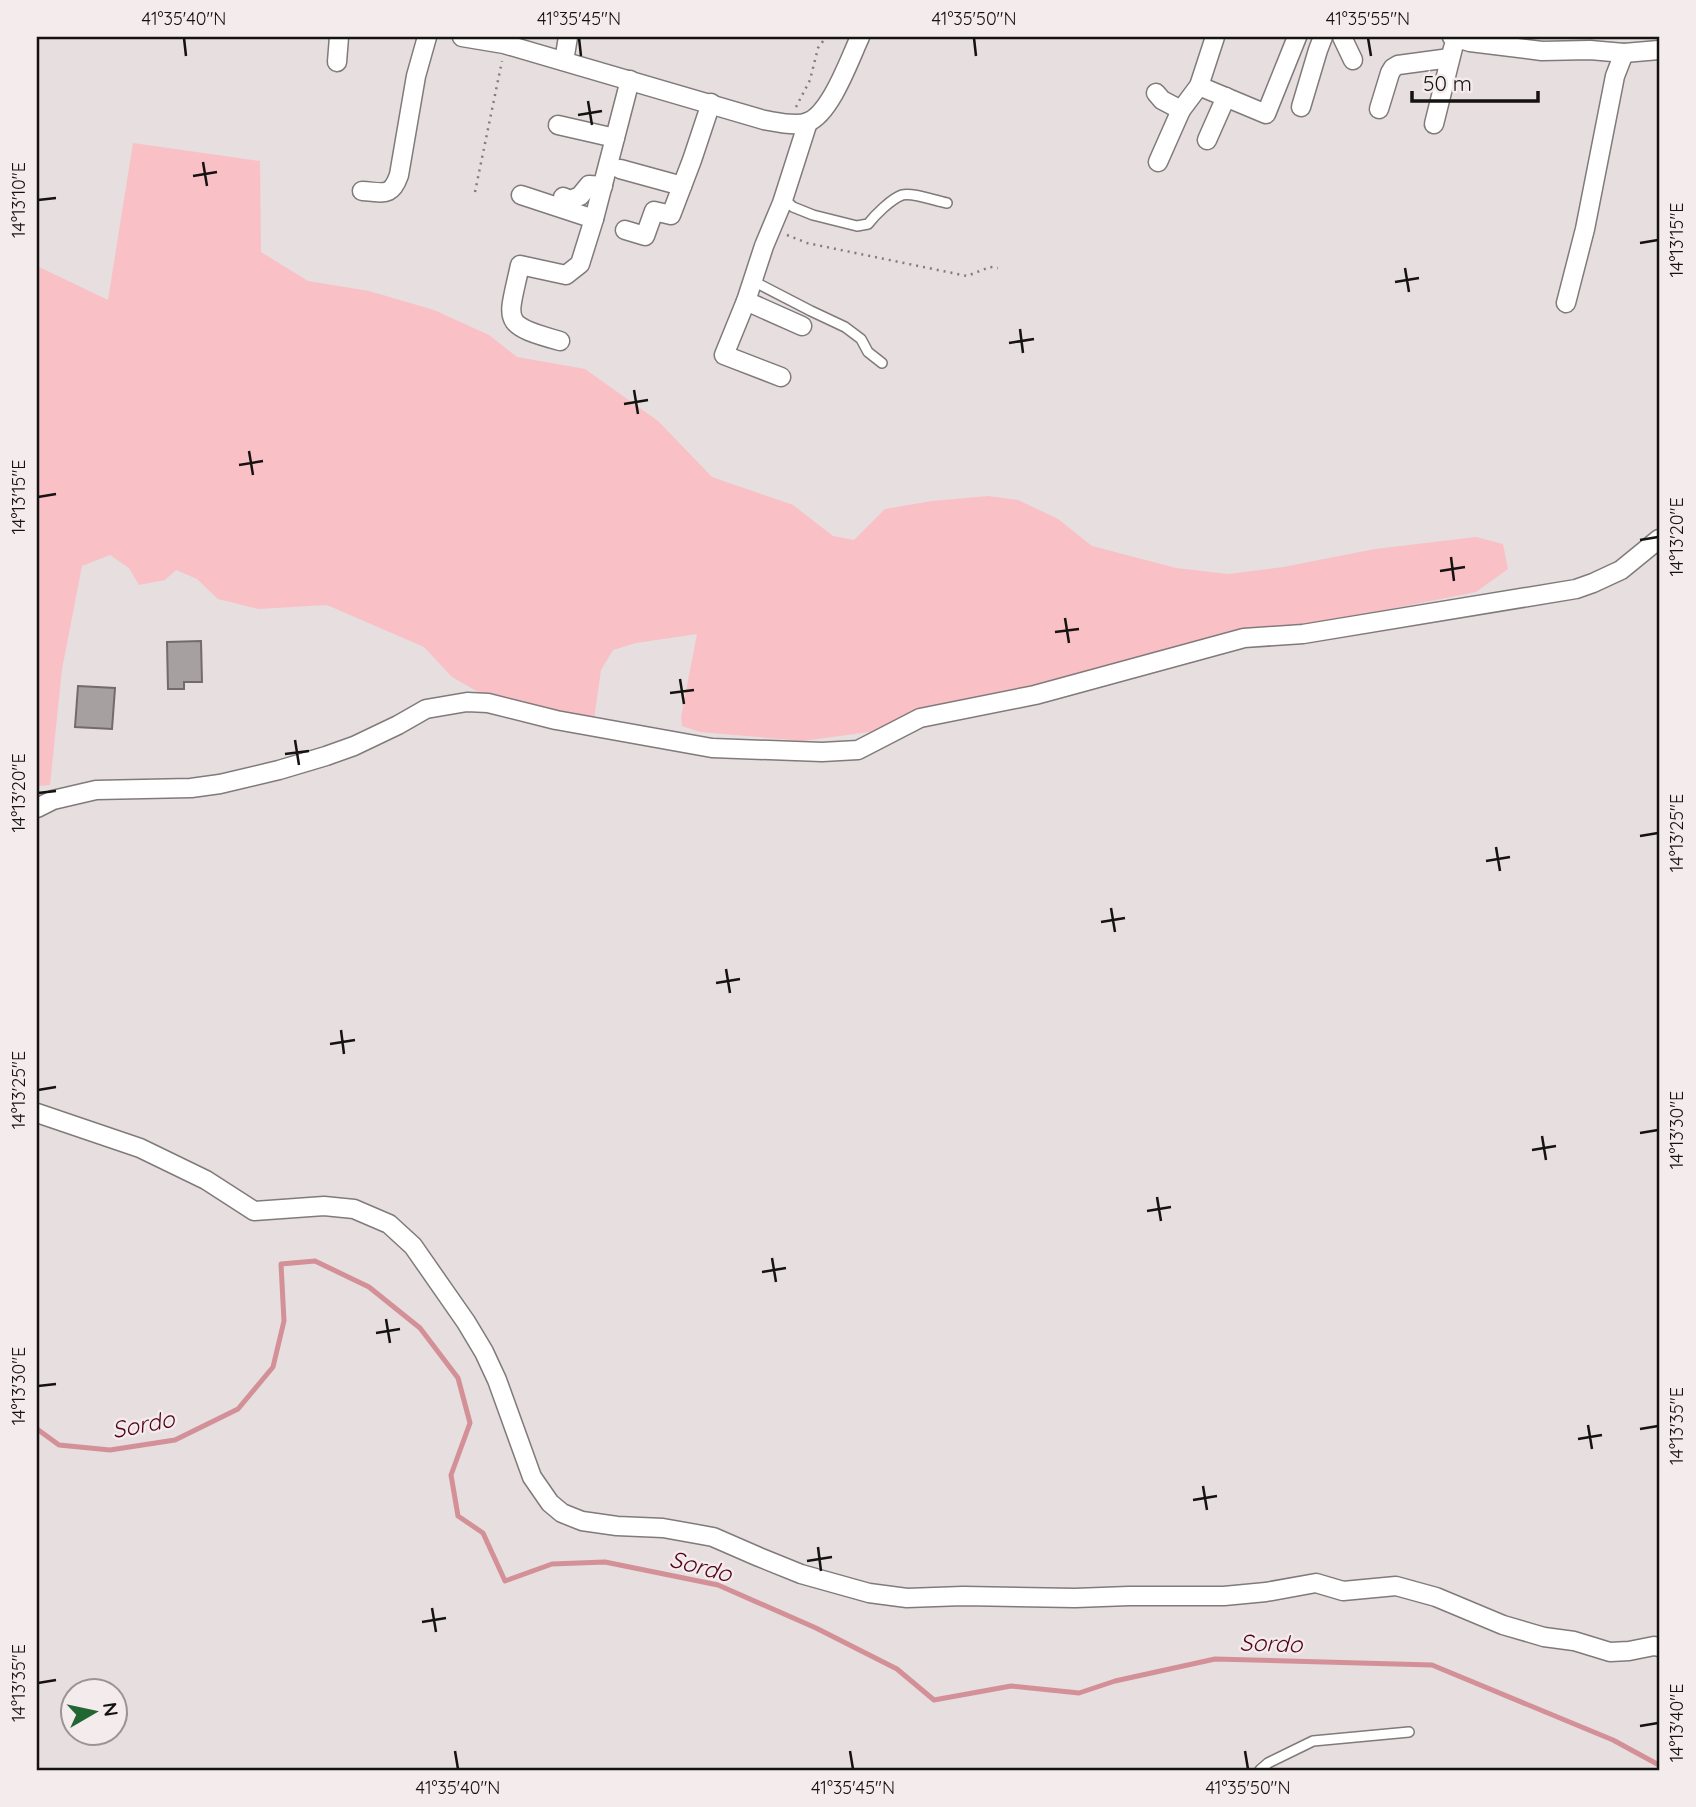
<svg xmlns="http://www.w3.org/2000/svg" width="1696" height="1807" viewBox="0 0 1696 1807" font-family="Quicksand,sans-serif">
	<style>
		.green { fill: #f9c0c5 }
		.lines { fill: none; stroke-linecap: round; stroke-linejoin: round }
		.stream { stroke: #d39097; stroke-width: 5 }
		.building { fill: #a7a0a0; stroke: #726b6b; stroke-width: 2 }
		.lane-casing { stroke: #817a7a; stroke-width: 12 }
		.street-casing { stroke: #817a7a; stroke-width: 21 }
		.path { stroke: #827d7d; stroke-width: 2.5; stroke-dasharray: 2 5; stroke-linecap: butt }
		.lane { stroke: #fff; stroke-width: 9 }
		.street { stroke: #fff; stroke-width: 18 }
		.ticks { fill: none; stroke: #151212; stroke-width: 2.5 }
		.labels { text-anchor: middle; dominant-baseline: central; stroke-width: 5; stroke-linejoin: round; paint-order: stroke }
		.water-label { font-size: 23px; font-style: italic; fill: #54021a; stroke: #f3ebec }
		.neatline { fill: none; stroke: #151212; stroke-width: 2.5 }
		.ticks-label { font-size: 18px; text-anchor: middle; fill: #151212 }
	</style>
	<rect width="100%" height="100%" fill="#e6dedf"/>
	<polygon class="green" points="133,143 260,161 261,252 308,281 369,291 434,310 489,335 517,357 585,369 658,421 712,477 793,505 833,536 854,540 885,509 932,501 988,496 1018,500 1058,519 1092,546 1176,568 1228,574 1283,567 1375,549 1476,537 1503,544 1508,569 1476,592 1147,657 1009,691 923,707 876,731 803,741 700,732 682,726 681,717 697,634 636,643 613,650 601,670 594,719 487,697 452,677 424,647 327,605 258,609 218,599 197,579 176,570 165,580 139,585 129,568 110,555 82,566 62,669 50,785 37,786 37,266 108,300"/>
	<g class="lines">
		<polyline class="stream" points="37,1429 59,1445 110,1450 175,1440 238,1409 273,1367 284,1321 281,1264 315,1261 369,1287 420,1328 458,1378 470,1423 451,1475 458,1516 483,1533 505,1581 552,1564 605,1562 718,1585 816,1628 897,1669 934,1700 1011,1686 1079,1693 1115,1681 1215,1659 1432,1665 1613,1740 1659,1765"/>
	</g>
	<g class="building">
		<polygon points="201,641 202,682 184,682 184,689 168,689 167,642"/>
		<polygon points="78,686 115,688 112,729 75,727"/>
	</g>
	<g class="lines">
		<defs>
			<g id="lane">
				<path d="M783 198 793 207 813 215 857 226 868 224C875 215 891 199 902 195 912 192 936 201 947 203"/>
				<polyline points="753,281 811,311 845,327 861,339 868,352 882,363"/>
				<polyline points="1260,1770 1268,1763 1313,1741 1409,1732"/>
			</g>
			<g id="street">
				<path d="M462 37 504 44 764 120C777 122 796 127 808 122 831 113 850 58 860 37"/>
				<polyline points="1342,37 1353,60"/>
				<polyline points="1452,37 1470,42 1542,51 1590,50 1624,53 1659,50"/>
				<polyline points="564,61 568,37"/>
				<polyline points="337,62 339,37"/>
				<polyline points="1199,86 1266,114 1297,37"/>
				<polyline points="1156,93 1162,100 1181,110 1199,86 1215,37"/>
				<polyline points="1301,107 1318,50 1323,37"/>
				<polyline points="1379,109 1390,73 1393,68 1398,65 1450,58"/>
				<polyline points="1434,124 1453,48"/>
				<polyline points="558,125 615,138"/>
				<polyline points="1207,140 1226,97"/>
				<polyline points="1158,162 1181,110"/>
				<polyline points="620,169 682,186"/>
				<path d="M362 191C383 192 391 198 399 175L416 76 427 37"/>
				<polyline points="521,195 594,219"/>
				<polyline points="563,197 570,200 580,196 589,185 603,186"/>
				<polyline points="625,230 645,236 654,211 671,215 692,160 711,103"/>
				<polyline points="746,301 802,326"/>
				<polyline points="1566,303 1585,229 1615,76 1624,53"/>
				<path d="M560 341C499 324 508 322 520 265L566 275 580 264 594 219 630 80"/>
				<polyline points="781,377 724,355 746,301 764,246 782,203 808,122"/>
				<polyline points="37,808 53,800 96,790 191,788 220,784 279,770 326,756 354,746 398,725 426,709 467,702 488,703 556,720 712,748 822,752 858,750 920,718 1035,695 1244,638 1303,634 1576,589 1593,583 1621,570 1659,539"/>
				<polyline points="37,1113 140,1148 206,1180 254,1211 324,1206 354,1209 389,1224 413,1246 466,1322 484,1352 497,1380 532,1477 550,1503 562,1513 582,1521 617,1526 663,1528 713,1537 759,1557 801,1574 869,1593 907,1598 963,1596 1075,1598 1129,1596 1224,1596 1266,1592 1316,1583 1343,1591 1396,1586 1436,1597 1503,1625 1544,1637 1574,1641 1610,1652 1629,1651 1654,1646 1659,1647"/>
			</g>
		</defs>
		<use href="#lane" class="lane-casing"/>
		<use href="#street" class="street-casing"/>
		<g class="path">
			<polyline points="796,107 810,80 818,48 826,37"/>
			<polyline points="475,192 502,61"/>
			<polyline points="787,235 807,243 967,276 990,267 998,268"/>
		</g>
		<use href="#lane" class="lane"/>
		<use href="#street" class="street"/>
	</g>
	<path class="ticks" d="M184 38 186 56M579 38 581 56M974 38 976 56M1368 38 1371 56M588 101 592 125M578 115 602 111M203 162 207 186M193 176 217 172M38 200 56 198M1640 243 1658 240M1405 268 1409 292M1395 282 1419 278M1020 329 1023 353M1009 343 1034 339M634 390 638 414M624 404 648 400M249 451 253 475M239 465 263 461M38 497 56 494M1640 540 1658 537M1451 557 1454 581M1440 571 1465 567M1065 618 1069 643M1055 632 1079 629M680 679 684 704M670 693 694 690M295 740 299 765M285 754 309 751M38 793 56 791M1640 836 1658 833M1496 847 1500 871M1486 861 1510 857M1111 908 1115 932M1101 922 1125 918M726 969 730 993M716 983 740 979M341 1030 344 1054M330 1044 355 1040M38 1090 56 1087M1640 1133 1658 1130M1542 1136 1546 1160M1532 1150 1556 1146M1157 1197 1161 1221M1147 1211 1171 1207M772 1258 776 1282M762 1272 786 1268M386 1319 390 1343M376 1333 400 1329M38 1386 56 1384M1588 1425 1592 1449M1640 1429 1658 1426M1578 1439 1602 1435M1203 1486 1207 1510M1193 1500 1217 1496M818 1547 821 1571M807 1561 832 1557M432 1608 436 1632M422 1622 446 1618M38 1683 56 1680M1640 1726 1658 1723M455 1751 458 1769M850 1751 853 1769M1245 1751 1248 1769"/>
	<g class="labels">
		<g class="water-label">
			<text transform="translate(143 1424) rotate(-11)">Sordo</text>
			<text transform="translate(701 1566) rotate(15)">Sordo</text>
			<text transform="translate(1271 1643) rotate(2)">Sordo</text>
		</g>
	</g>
	<rect width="1696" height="1807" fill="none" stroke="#f3ebec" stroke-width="77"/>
	<g transform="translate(94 1712) rotate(81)"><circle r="33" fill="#f3ebec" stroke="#9a9495" stroke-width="2"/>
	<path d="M0-5L12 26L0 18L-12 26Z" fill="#226631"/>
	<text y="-10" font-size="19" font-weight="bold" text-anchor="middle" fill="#151212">N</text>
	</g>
	<path d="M1412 91v10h126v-10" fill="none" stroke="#151212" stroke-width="3.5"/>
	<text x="1423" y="91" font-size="21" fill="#151212" stroke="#f3ebec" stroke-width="5" paint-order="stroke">50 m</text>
	<rect x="38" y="38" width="1620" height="1731" class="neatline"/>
	<g class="ticks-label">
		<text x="184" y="25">41°35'40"N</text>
		<text x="579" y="25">41°35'45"N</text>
		<text x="974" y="25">41°35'50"N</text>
		<text x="1368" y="25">41°35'55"N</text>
		<text transform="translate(19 200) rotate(-90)" y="6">14°13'10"E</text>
		<text transform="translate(1677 240) rotate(-90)" y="6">14°13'15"E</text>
		<text transform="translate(19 497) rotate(-90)" y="6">14°13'15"E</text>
		<text transform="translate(1677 537) rotate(-90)" y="6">14°13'20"E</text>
		<text transform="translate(19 793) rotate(-90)" y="6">14°13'20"E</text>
		<text transform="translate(1677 833) rotate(-90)" y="6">14°13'25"E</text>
		<text transform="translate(19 1090) rotate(-90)" y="6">14°13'25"E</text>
		<text transform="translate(1677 1130) rotate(-90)" y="6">14°13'30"E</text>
		<text transform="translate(19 1386) rotate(-90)" y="6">14°13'30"E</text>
		<text transform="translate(1677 1426) rotate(-90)" y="6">14°13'35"E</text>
		<text transform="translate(19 1683) rotate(-90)" y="6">14°13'35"E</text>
		<text transform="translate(1677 1723) rotate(-90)" y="6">14°13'40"E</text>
		<text x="458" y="1794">41°35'40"N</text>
		<text x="853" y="1794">41°35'45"N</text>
		<text x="1248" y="1794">41°35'50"N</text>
	</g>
</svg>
